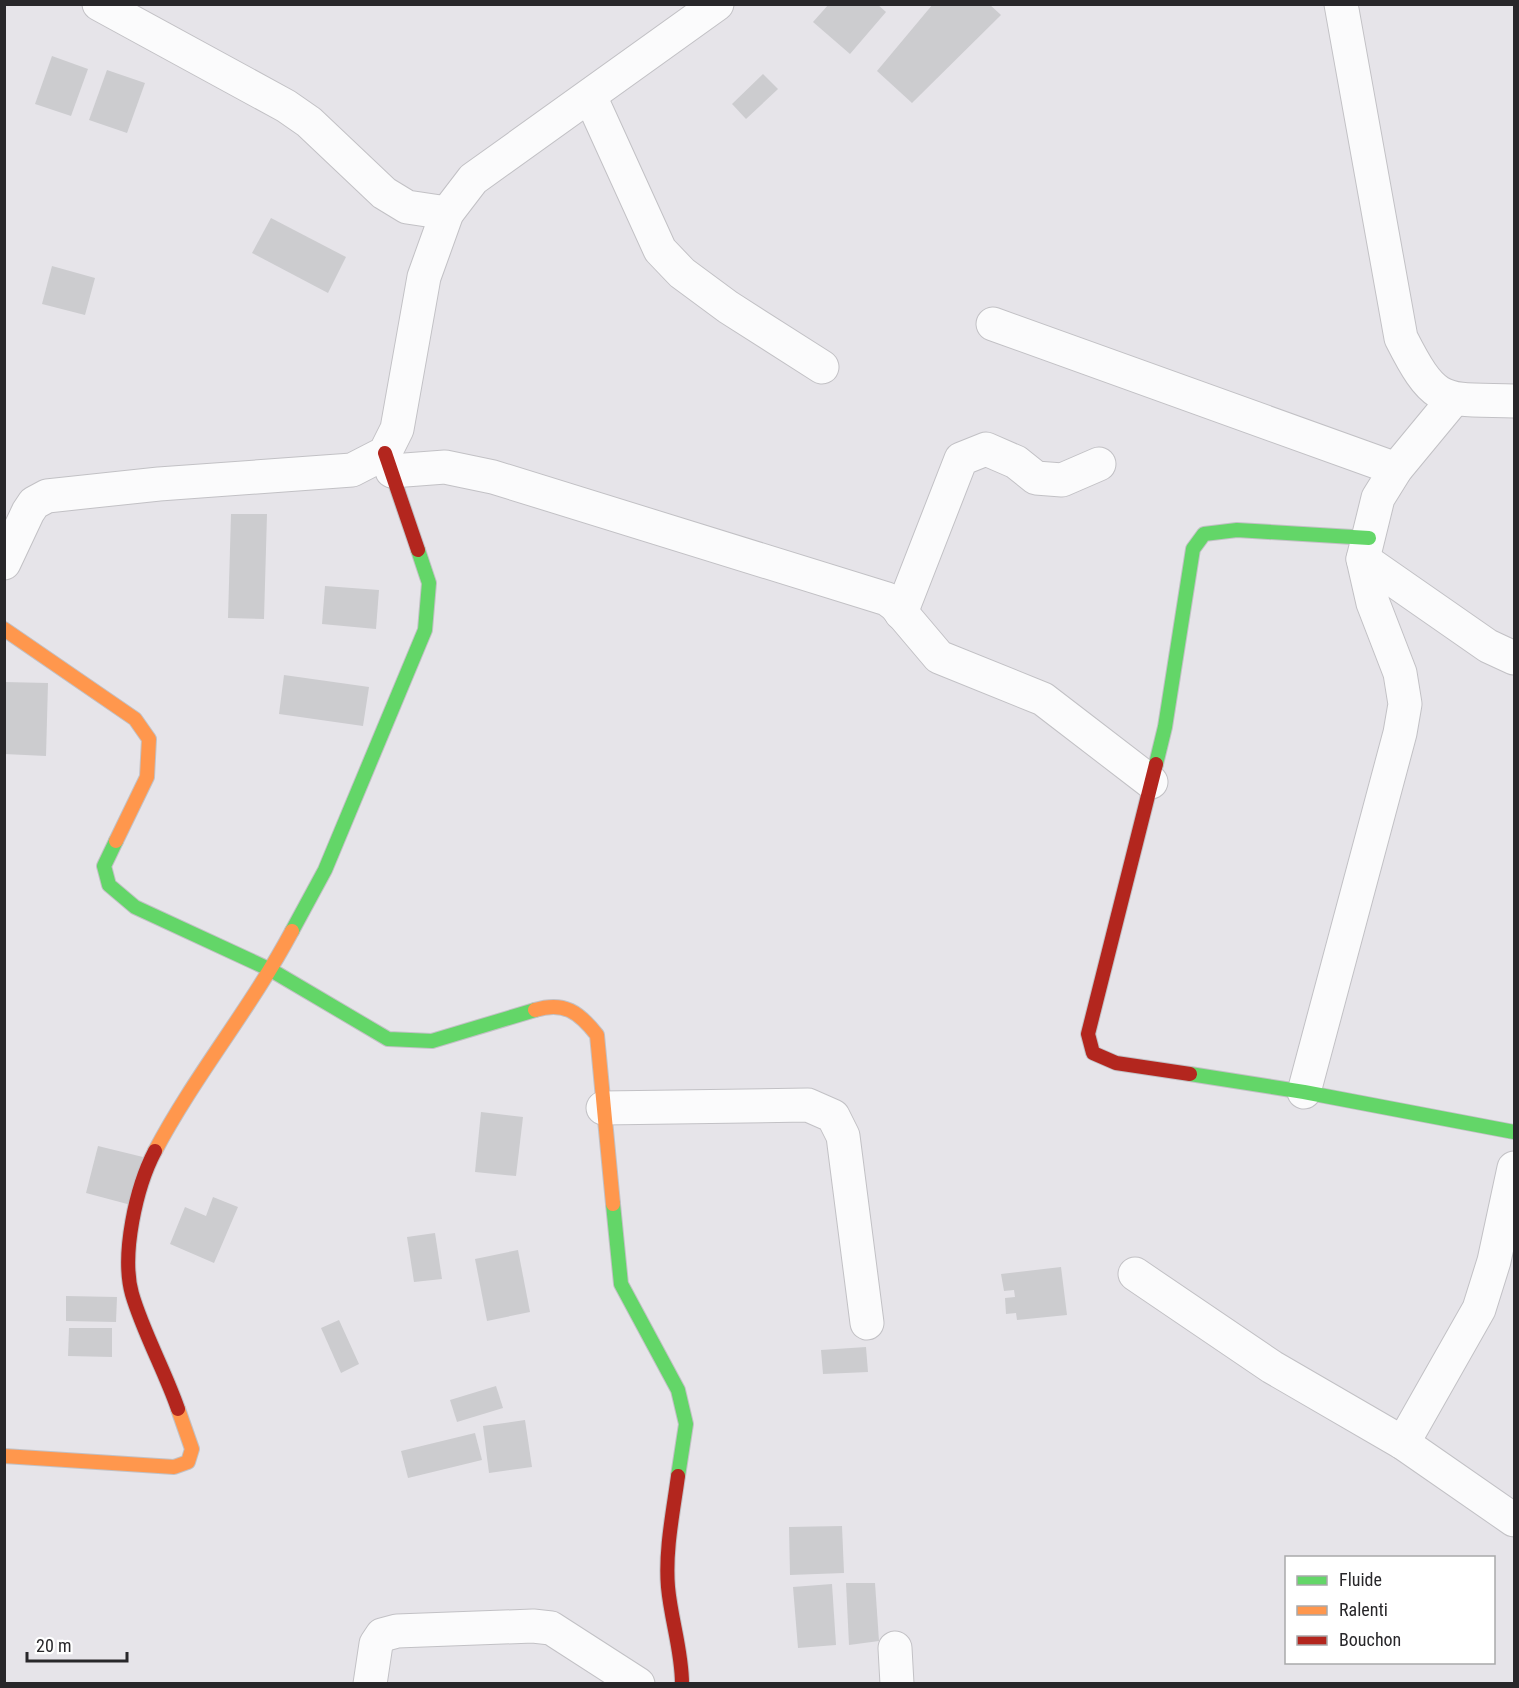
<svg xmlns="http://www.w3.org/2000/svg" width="1519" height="1688" viewBox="0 0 1519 1688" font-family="'Roboto Condensed',sans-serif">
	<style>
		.building { fill: #cccccf }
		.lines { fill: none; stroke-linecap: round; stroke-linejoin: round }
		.street-casing { stroke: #c2c1c5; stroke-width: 35 }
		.fast-casing { stroke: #c2c1c5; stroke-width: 16 }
		.slow-casing { stroke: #c2c1c5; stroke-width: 16 }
		.jam-casing { stroke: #c2c1c5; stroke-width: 16 }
		.street { stroke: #fbfbfc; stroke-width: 33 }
		.fast { stroke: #63d668; stroke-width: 14 }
		.slow { stroke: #ff974d; stroke-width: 14 }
		.jam { stroke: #b3261e; stroke-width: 14 }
	</style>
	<rect width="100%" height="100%" fill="#e6e4e9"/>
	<g class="building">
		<polygon points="829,4 877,4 886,12 850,54 813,22"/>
		<polygon points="933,4 989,4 1001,15 912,103 877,71"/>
		<polygon points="52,56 88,69 71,116 35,104"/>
		<polygon points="107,70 145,83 127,133 89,120"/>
		<polygon points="763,74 778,89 746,119 732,104"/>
		<polygon points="271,218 346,257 328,293 252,253"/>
		<polygon points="52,266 95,278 85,315 42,304"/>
		<polygon points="231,514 267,514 264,619 228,618"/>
		<polygon points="325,586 379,590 376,629 322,624"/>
		<polygon points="284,675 369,687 363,726 279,714"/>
		<polygon points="4,682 48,683 46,756 4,754"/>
		<polygon points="481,1112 523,1117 516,1176 475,1172"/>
		<polygon points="98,1146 143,1157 131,1205 86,1193"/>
		<polygon points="213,1197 238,1207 214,1263 170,1244 185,1207 206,1216"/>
		<polygon points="435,1233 442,1279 414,1282 407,1237"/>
		<polygon points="518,1250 530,1312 487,1321 475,1259"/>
		<polygon points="1061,1267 1067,1315 1017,1320 1016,1313 1006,1314 1005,1298 1015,1297 1014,1290 1004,1291 1001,1274"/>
		<polygon points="66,1296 117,1297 116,1322 66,1321"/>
		<polygon points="339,1320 359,1364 341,1373 321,1328"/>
		<polygon points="69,1328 112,1328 112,1357 68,1356"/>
		<polygon points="866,1347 868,1372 823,1374 821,1350"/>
		<polygon points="496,1386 503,1408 457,1422 450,1400"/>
		<polygon points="525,1420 532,1467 489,1473 483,1426"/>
		<polygon points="475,1433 482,1460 408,1478 401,1451"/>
		<polygon points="842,1526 844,1573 790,1575 789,1527"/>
		<polygon points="846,1583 875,1583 879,1641 849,1645"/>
		<polygon points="832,1584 836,1645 798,1648 793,1587"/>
	</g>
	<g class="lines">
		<defs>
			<g id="street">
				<polyline points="99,4 286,106 309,122 384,193 407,207 447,213"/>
				<path d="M1341 4 1401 338C1436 407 1442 399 1514 401"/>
				<polyline points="590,96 660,250 682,273 728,307 822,367"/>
				<polyline points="993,324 1396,469"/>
				<polyline points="392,471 445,467 493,477 887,599 895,605 939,657 1043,699 1151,782"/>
				<polyline points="1363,559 1488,646 1514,658"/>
				<polyline points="4,563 28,512 34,503 47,496 159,484 352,470 385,453 397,429 424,277 447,213 473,179 717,4"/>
				<polyline points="901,613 961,459 986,449 1016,462 1036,478 1062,480 1099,464"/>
				<polyline points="1304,1092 1400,733 1405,704 1400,673 1373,603 1363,559 1378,498 1396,469 1453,400"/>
				<polyline points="603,1108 808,1105 833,1116 843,1136 867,1323"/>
				<polyline points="1135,1274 1272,1367 1403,1443 1514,1520"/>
				<polyline points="1403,1443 1479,1309 1494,1261 1514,1168"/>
				<polyline points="895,1648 897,1684"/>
				<polyline points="370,1684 376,1644 382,1635 397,1631 533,1626 551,1628 638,1684"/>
			</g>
			<g id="fast">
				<polyline points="1156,764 1165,727 1193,549 1204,534 1237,530 1369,538"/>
				<polyline points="116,841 104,866 109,885 135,907 271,970 388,1039 432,1041 535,1010"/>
				<polyline points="292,931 325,870 425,630 429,583 418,550"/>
				<polyline points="1190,1074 1304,1092 1514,1132"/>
				<polyline points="613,1204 621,1284 678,1390 686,1424 678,1476"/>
			</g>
			<g id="slow">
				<polyline points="4,629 135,719 149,739 147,777 116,841"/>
				<path d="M535 1010C564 1001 579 1012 597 1035L613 1204"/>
				<path d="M155 1151C195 1075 251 1008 292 931"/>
				<polyline points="4,1456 174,1467 188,1462 192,1449 178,1409"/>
			</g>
			<g id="jam">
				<polyline points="385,453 418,550"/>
				<polyline points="1156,764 1088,1034 1093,1053 1116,1063 1190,1074"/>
				<path d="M155 1151C136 1187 121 1255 132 1294 143 1332 165 1371 178 1409"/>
				<path d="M678 1476C673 1513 665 1550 668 1587 671 1620 682 1651 682 1684"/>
			</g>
		</defs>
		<use href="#street" class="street-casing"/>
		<use href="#fast" class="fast-casing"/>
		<use href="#slow" class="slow-casing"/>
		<use href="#jam" class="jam-casing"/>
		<use href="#street" class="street"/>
		<use href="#fast" class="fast"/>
		<use href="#slow" class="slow"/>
		<use href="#jam" class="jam"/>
	</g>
	<rect width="1519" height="1688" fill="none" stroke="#28272a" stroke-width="12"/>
	<rect x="1285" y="1556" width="210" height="108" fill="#ffffff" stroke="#a9a9aa" stroke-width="1.5"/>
	<rect x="1297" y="1576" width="30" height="9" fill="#63d668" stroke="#a9a9aa" stroke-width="1.5"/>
	<text x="1339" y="1586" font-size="18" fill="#28272a">Fluide</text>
	<rect x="1297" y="1606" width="30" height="9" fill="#ff974d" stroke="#a9a9aa" stroke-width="1.5"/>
	<text x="1339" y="1616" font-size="18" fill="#28272a">Ralenti</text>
	<rect x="1297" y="1636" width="30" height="9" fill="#b3261e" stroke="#a9a9aa" stroke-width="1.5"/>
	<text x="1339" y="1646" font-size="18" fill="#28272a">Bouchon</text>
	<path d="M27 1652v9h100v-9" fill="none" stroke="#28272a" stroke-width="3"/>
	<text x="36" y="1652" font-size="18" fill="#28272a" stroke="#ffffff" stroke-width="4.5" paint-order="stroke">20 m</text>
</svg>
